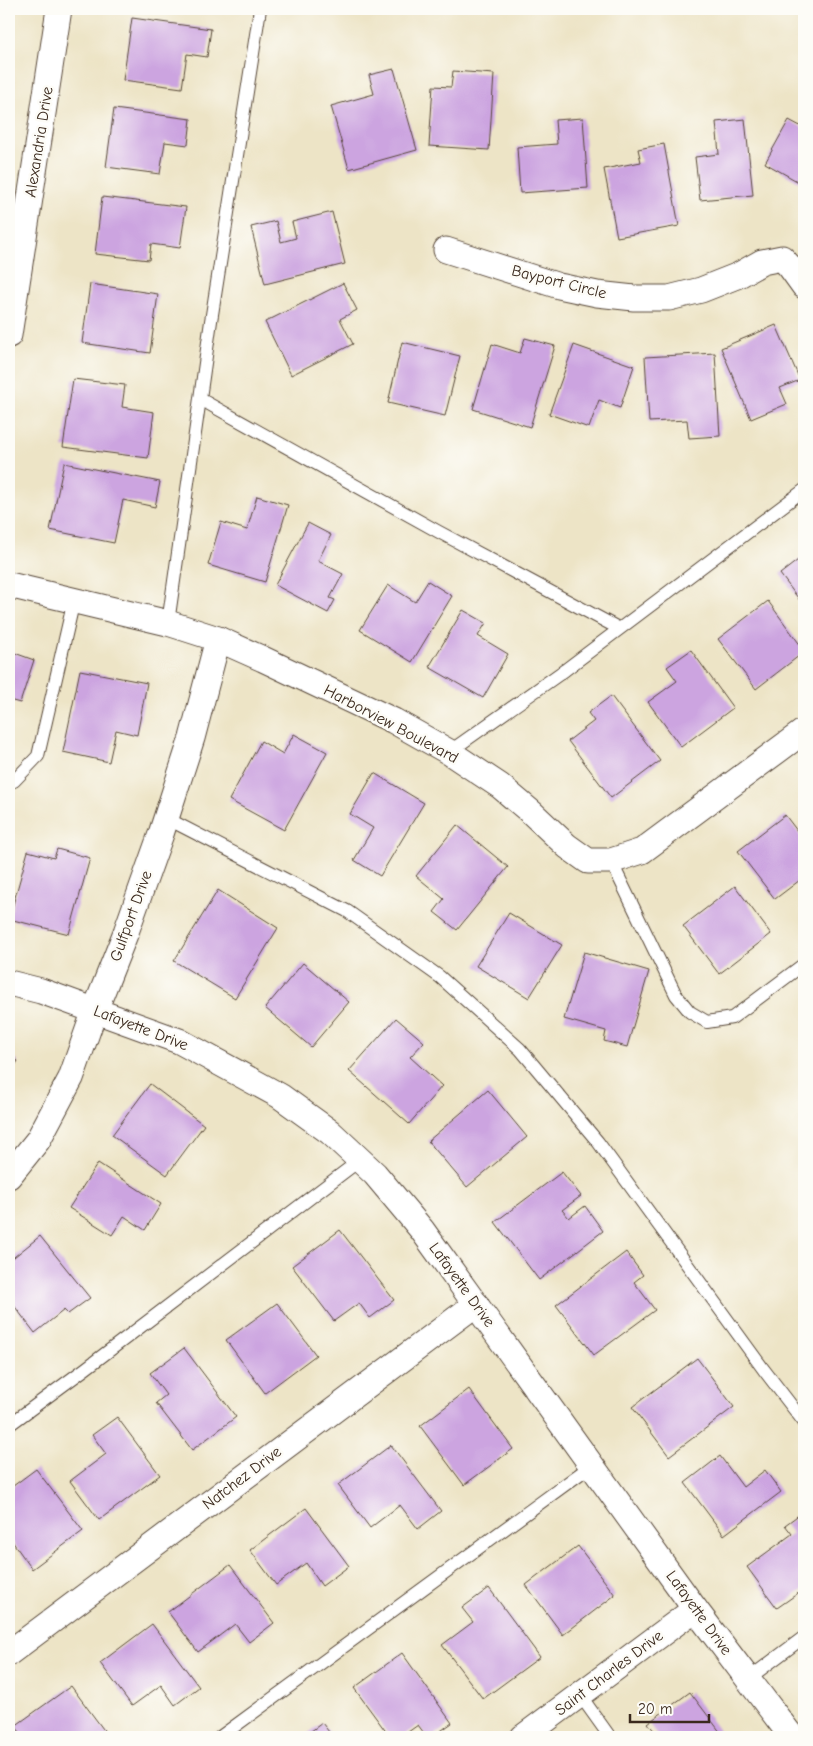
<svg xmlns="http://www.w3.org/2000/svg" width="813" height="1746" viewBox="0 0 813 1746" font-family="'Comic Neue',sans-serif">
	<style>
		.building { fill: #cca4e0 }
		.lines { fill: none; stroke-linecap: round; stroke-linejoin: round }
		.lane-casing { stroke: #564637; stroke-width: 14 }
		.street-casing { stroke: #564637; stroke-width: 27 }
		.lane { stroke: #fff; stroke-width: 12 }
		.street { stroke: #fff; stroke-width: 25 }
		.labels { text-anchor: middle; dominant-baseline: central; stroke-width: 5; stroke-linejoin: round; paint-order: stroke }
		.street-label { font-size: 16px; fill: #3b2a1e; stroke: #fdfcf7 }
	</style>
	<rect width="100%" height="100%" fill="#fdfcf7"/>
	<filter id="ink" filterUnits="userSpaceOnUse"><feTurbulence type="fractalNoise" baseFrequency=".02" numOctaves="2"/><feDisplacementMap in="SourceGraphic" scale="10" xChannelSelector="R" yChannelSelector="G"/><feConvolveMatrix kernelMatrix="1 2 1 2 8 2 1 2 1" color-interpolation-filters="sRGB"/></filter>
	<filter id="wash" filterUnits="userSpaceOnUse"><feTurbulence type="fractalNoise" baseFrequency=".0096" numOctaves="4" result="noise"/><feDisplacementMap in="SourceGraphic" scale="20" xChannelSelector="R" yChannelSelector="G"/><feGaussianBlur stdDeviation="1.12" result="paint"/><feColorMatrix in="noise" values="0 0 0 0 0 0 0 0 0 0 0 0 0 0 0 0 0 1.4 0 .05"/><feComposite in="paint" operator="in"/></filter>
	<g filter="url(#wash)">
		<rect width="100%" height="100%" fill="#ede4c6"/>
		<g id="blocks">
			<g class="building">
				<polygon points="132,18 211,29 207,57 187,54 182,88 123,80"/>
				<polygon points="394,69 417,150 349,169 331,106 374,94 369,75"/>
				<polygon points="453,71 494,74 489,150 429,146 433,86 451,87"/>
				<polygon points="114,109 191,119 188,145 165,142 160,174 106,167"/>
				<polygon points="583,118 588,188 520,193 517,147 557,144 555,120"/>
				<polygon points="745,119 753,195 700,200 695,157 719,154 716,122"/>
				<polygon points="789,120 804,128 804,185 765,163"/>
				<polygon points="664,144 679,226 617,237 604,169 641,162 638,149"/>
				<polygon points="102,197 186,207 180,248 151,244 149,260 95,254"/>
				<polygon points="332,212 345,264 265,284 251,227 276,221 281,242 296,238 292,222"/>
				<polygon points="343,283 357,310 340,319 353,344 291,375 265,322"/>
				<polygon points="90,284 158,294 150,353 82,343"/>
				<polygon points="776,325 800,380 780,388 787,404 751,419 721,348"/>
				<polygon points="525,338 555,346 530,427 473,409 492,344 520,353"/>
				<polygon points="402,342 460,356 445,416 388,403"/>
				<polygon points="574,345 634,366 620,408 599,400 589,428 549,414"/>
				<polygon points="715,353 720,436 689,438 687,420 649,422 645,357"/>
				<polygon points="73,379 125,385 122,407 154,412 148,458 63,447"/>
				<polygon points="64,463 160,482 155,507 123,500 114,543 50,530"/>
				<polygon points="257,496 288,505 265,582 208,565 221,522 247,530"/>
				<polygon points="308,523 331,535 318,561 343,574 330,598 335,600 328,613 275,585"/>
				<polygon points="802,557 804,560 804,606 780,574"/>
				<polygon points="428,581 452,596 412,662 360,630 388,585 415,602"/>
				<polygon points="768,601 804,650 804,652 756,689 718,639"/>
				<polygon points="463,610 486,623 478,636 508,654 483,698 429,667"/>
				<polygon points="691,650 733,708 681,747 648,702 677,681 667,667"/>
				<polygon points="9,651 34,660 20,703 9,700"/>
				<polygon points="80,670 147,683 137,735 116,730 109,762 63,752"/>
				<polygon points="611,696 660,761 611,798 568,741 594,721 588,713"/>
				<polygon points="294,734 327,752 284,830 229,800 261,741 283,754"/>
				<polygon points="374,773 424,803 380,876 354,860 373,828 350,814"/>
				<polygon points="785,815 804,840 804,886 800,880 775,899 738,851"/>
				<polygon points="457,825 508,867 457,930 434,912 444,899 416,876"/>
				<polygon points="57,849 90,858 69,934 9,919 28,851 54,858"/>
				<polygon points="735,886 771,934 719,974 683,926"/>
				<polygon points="218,890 278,928 235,998 174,961"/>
				<polygon points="509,913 562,945 529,998 476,966"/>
				<polygon points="584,952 649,971 627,1047 604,1041 606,1031 564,1019"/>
				<polygon points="303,963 349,1002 311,1047 265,1008"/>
				<polygon points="396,1018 424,1042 410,1057 442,1086 409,1124 349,1071"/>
				<polygon points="9,1054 18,1061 9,1074"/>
				<polygon points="150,1084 204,1125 167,1175 112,1135"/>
				<polygon points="488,1090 527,1137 467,1187 428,1141"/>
				<polygon points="98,1163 161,1204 145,1230 124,1216 112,1235 69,1208"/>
				<polygon points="562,1172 581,1196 562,1210 569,1218 585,1206 603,1231 539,1280 495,1222"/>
				<polygon points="340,1230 394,1300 370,1318 359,1303 334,1321 292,1266"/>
				<polygon points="40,1236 90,1298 68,1314 64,1310 35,1333 9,1299 9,1261"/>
				<polygon points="626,1252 643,1275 634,1282 655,1310 594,1355 556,1305"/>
				<polygon points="277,1303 316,1355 265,1393 226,1340"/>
				<polygon points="184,1348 236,1417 192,1450 156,1403 166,1395 150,1373"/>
				<polygon points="697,1358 734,1407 669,1456 632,1407"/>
				<polygon points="469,1389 513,1449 464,1485 420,1426"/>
				<polygon points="117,1417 160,1475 99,1520 70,1481 106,1454 92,1435"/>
				<polygon points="391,1445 441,1511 418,1529 400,1505 370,1528 338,1485"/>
				<polygon points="720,1456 743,1487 765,1470 781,1492 724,1535 685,1483"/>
				<polygon points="36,1469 83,1531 32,1569 9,1537 9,1489"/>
				<polygon points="306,1508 349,1566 322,1586 306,1563 276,1585 250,1550"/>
				<polygon points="804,1511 804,1589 777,1608 747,1567 792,1534 785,1525"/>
				<polygon points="578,1546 615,1595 563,1635 526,1585"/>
				<polygon points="230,1565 274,1623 249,1642 235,1624 198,1652 168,1612"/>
				<polygon points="489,1588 540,1657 483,1699 442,1645 473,1622 462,1608"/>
				<polygon points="152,1624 199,1687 175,1705 161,1685 132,1706 100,1663"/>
				<polygon points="402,1653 452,1723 432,1737 427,1737 418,1725 401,1737 390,1737 354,1688"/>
				<polygon points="71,1686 109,1737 24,1737 15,1726"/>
				<polygon points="690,1692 724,1737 659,1737 648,1723"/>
				<polygon points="322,1723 333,1737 303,1737"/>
			</g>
		</g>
	</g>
	<g filter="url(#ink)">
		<use href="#blocks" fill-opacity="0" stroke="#564637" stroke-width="1"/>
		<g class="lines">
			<defs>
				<g id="lane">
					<polyline points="200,399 439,532 618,628"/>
					<polyline points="168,623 211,321 260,9"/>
					<polyline points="449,752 565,670 804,490"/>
					<polyline points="9,782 14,781 38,756 74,600"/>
					<polyline points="166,818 347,911 440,977 520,1049 598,1142 764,1370 804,1422"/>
					<polyline points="611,861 676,995 690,1012 707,1022 732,1018 804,964"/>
					<polyline points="9,1425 85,1369 360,1160"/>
					<polyline points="748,1679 804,1637"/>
					<polyline points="580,1695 610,1737"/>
					<polyline points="220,1737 592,1465"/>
				</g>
				<g id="street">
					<polyline points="446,250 559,286 597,294 634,298 669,298 701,290 739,275 762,262 782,258 791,268 804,286"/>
					<polyline points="9,335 59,9"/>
					<polyline points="9,585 168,623 218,639 263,659 394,721 449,752 500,786 532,813 567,846 588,861 611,861 642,851 804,731"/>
					<polyline points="9,983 41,991 179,1041 280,1096 330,1132 375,1174 422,1230 695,1609 792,1737"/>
					<polyline points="9,1176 38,1140 71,1078 95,1010 126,932 161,834 192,738 218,639"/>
					<polyline points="9,1653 476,1304"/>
					<polyline points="523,1737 695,1609"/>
				</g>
			</defs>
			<use href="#lane" class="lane-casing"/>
			<use href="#street" class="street-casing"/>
			<use href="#lane" class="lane"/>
			<use href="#street" class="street"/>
		</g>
	</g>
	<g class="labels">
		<g class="street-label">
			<text transform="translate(39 142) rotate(-81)">Alexandria Drive</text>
			<text transform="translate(559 282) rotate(14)">Bayport Circle</text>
			<text transform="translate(391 724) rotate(28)">Harborview Boulevard</text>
			<text transform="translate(131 916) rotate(-70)">Gulfport Drive</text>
			<text transform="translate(141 1028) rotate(21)">Lafayette Drive</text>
			<text transform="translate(462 1285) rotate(54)">Lafayette Drive</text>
			<text transform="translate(242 1478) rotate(-37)">Natchez Drive</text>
			<text transform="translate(699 1613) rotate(54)">Lafayette Drive</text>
			<text transform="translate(609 1673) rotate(-37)">Saint Charles Drive</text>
		</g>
	</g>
	<rect width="813" height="1746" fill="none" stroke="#fdfcf7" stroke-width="30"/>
	<path d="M630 1714v8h79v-8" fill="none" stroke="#3b2a1e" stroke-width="2.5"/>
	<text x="638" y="1714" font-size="15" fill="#3b2a1e" stroke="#fdfcf7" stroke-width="4" paint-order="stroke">20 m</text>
</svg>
